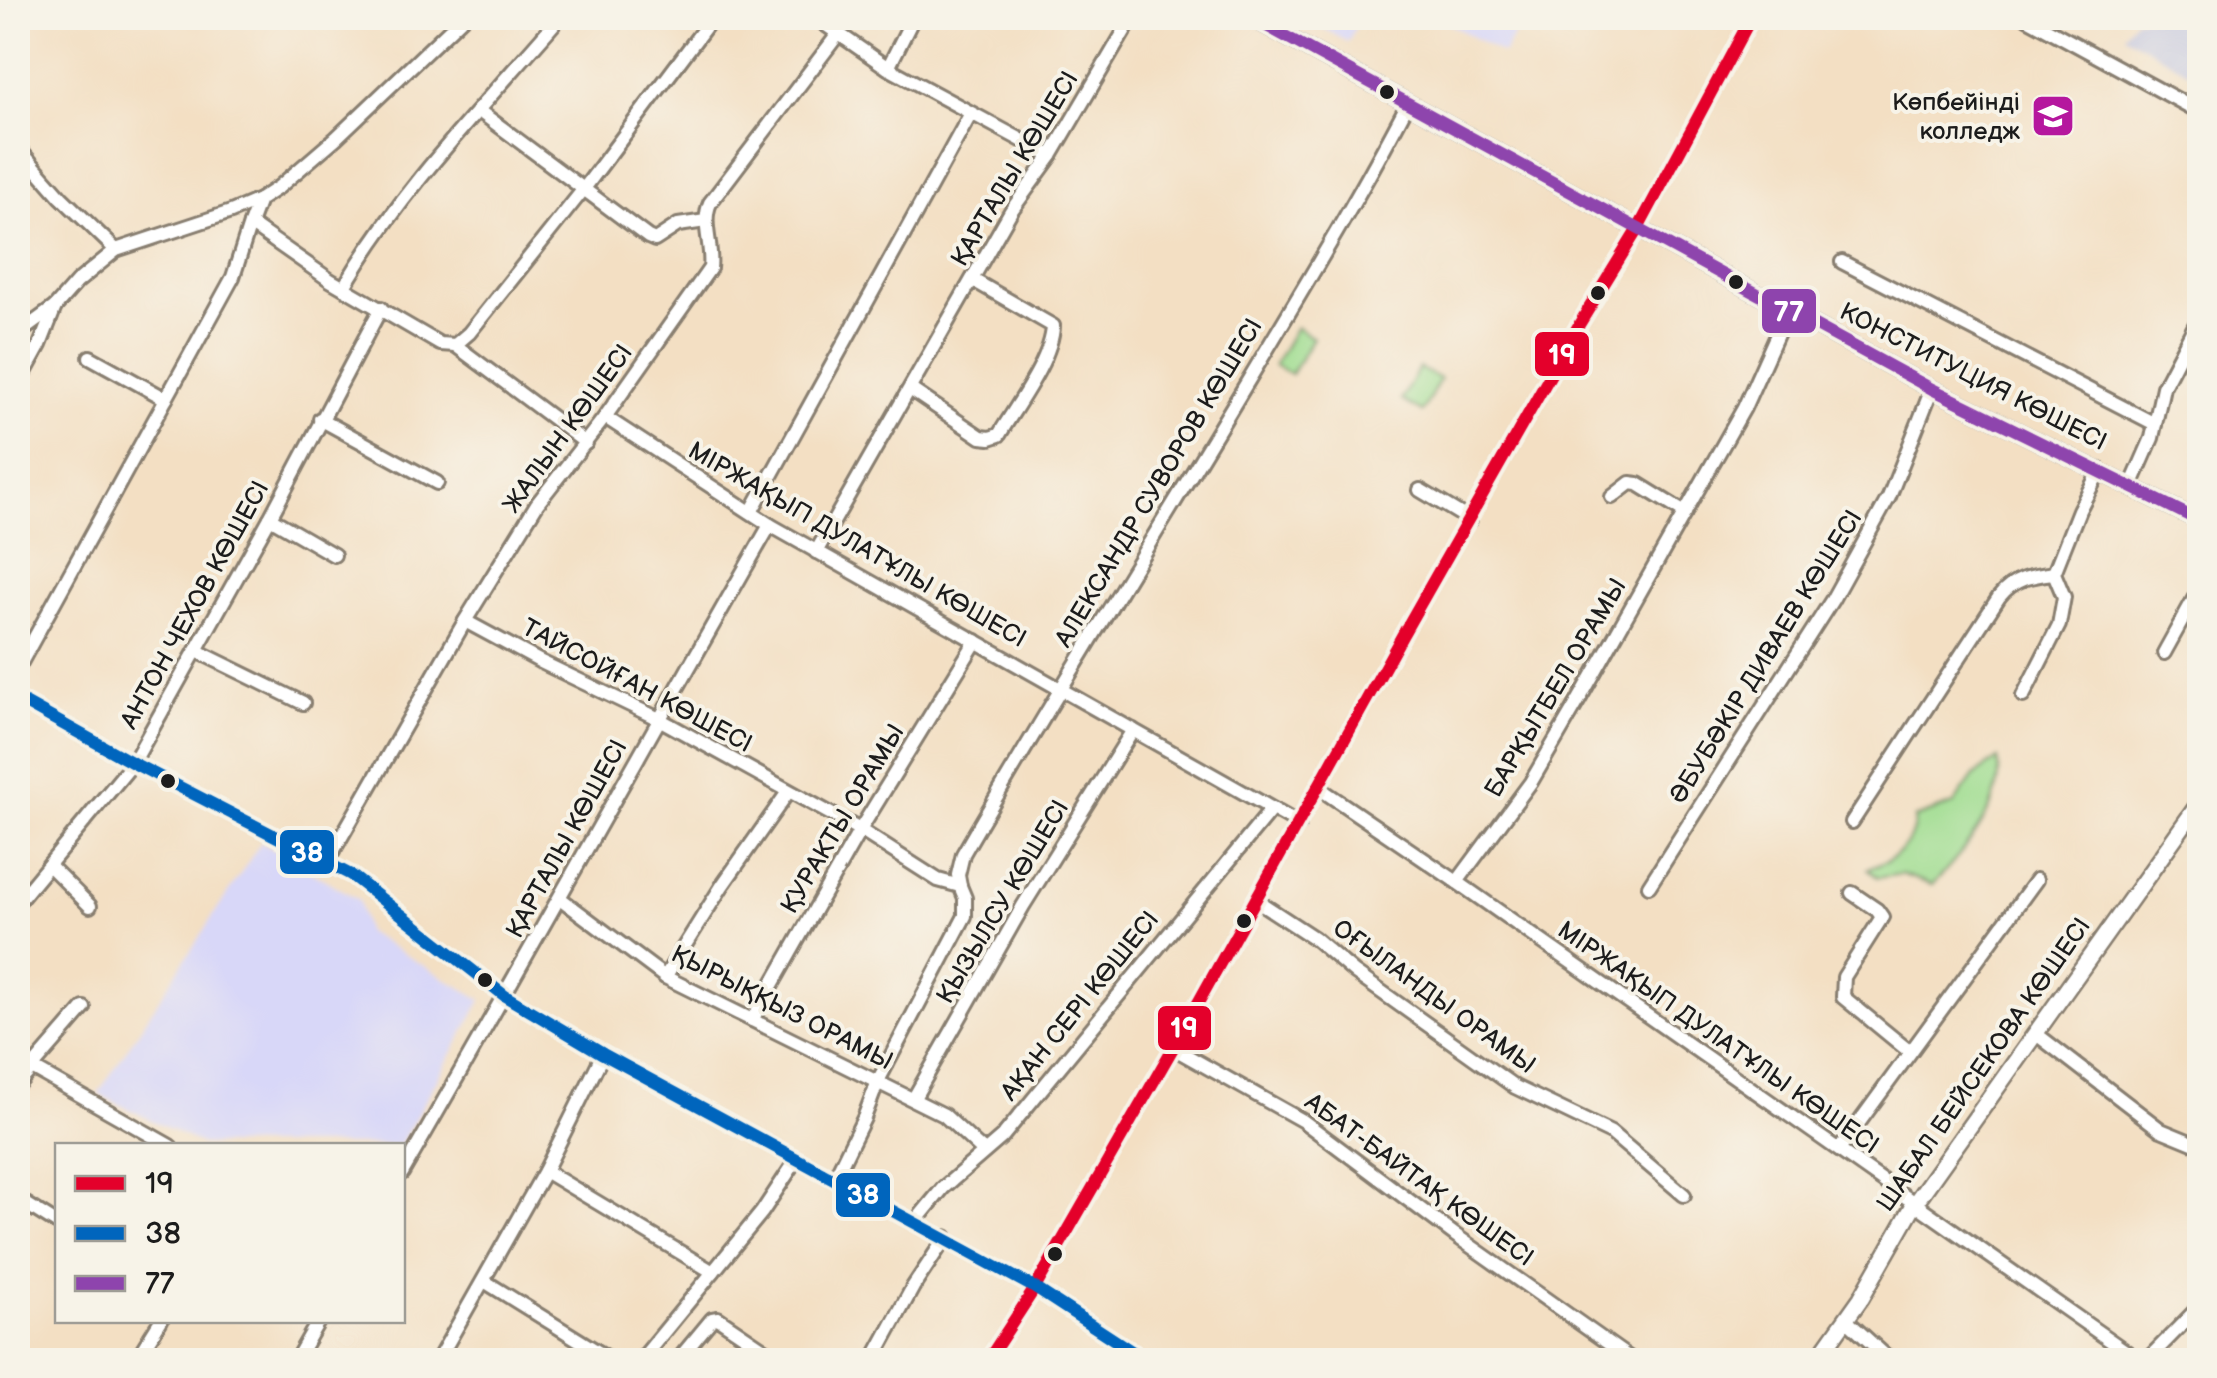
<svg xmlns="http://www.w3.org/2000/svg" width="2217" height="1378" viewBox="0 0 2217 1378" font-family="'Balsamiq Sans',sans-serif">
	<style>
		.built { fill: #d8d7f8 }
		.industrial { fill: #bfc2dd }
		.green { fill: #a0dd91; stroke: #5e7c56; stroke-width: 2.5 }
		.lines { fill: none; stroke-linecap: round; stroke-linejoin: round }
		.minor-casing { stroke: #887e70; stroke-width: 18 }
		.major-casing { stroke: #887e70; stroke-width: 20 }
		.minor { stroke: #fff; stroke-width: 12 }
		.major { stroke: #fff; stroke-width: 15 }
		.bus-1-casing { stroke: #f7f3e8; stroke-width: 20 }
		.bus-2-casing { stroke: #f7f3e8; stroke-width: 20 }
		.bus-3-casing { stroke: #f7f3e8; stroke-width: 20 }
		.bus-1 { stroke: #e4002b; stroke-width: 12 }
		.bus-2 { stroke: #0065bd; stroke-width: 12 }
		.bus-3 { stroke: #8e44ad; stroke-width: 12 }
		.bus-dot { fill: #1c1c1c; stroke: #f7f3e8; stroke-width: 4 }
		.labels { text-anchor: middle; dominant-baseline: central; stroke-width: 8; stroke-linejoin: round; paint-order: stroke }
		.poi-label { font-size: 25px; fill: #1c1c1c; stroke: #f7f3e8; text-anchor: end }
		.street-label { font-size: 25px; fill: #1c1c1c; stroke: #f7f3e8 }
		.line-badge { stroke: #f7f3e8; stroke-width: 4 }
		.badge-label { font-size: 28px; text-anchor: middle; font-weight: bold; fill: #fff }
	</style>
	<rect width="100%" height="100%" fill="#f7f3e8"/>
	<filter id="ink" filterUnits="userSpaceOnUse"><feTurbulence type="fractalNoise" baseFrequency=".01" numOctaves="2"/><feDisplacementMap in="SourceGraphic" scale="20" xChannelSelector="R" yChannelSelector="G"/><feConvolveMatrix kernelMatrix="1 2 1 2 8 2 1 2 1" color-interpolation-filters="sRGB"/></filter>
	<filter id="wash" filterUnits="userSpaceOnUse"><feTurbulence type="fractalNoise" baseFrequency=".0048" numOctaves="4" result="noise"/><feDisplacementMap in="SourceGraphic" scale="40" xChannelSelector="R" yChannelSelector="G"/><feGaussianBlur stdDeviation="2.25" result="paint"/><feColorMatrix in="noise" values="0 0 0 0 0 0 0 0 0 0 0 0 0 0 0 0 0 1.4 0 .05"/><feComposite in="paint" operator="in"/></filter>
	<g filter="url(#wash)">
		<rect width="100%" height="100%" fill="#f3dfc3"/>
		<g class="built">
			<polygon points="1304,18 1360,18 1348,42"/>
			<polygon points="1439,18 1523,18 1503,54"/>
			<polygon points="261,842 359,900 366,932 482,1000 400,1145 202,1145 98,1094"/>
		</g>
		<polygon class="industrial" points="2135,18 2199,18 2199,78 2124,35"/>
		<g class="green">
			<polygon points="1296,327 1313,338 1291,374 1274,365"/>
			<polygon points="1419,368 1440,379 1422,412 1401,400"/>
			<path d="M1998 759C2007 803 1960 856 1932 885L1901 874 1878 878 1868 869C1894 860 1913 847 1915 818L1954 804 1974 776Z"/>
		</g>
	</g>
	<g filter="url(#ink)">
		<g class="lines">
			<defs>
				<g id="minor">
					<polyline points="816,18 888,68 1051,156"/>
					<polyline points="2027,18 2200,112"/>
					<polyline points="888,68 913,18"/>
					<polyline points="479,111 648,237 655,240 678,225 706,221"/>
					<polyline points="18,148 61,197 116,250"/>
					<polyline points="259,200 250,224 330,280 440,344 455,345 586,443"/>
					<polyline points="1842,262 2155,424"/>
					<path d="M344 287C402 188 485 104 559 18"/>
					<polyline points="18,334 55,307 77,282 116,250 231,212 259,200 279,187 336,138 462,18"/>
					<polyline points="455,345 469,333 583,190 712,18"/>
					<polyline points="90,357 166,399"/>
					<polyline points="18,385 40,345 55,307"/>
					<path d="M910 389 981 437 990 438 999 435C1016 406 1052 359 1053 326L973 280"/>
					<polyline points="605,417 770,525 1299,824"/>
					<polyline points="320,419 437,483"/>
					<polyline points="2131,486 2152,438 2163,387 2200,316"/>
					<polyline points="1420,490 1470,520"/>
					<polyline points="1612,497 1630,483 1638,484 1685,513"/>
					<polyline points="751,512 970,115"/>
					<polyline points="270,518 334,555"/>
					<polyline points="816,552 1011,211 1051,156 1132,18"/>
					<polyline points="465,621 541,662 659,719 860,830 938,880 960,886 965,898 965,916 878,1081 864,1118 834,1179"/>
					<polyline points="197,651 303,703"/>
					<polyline points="2164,653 2200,588"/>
					<polyline points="18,668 233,277 250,224"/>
					<polyline points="2023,696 2059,625 2064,597 2054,573 2079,510 2100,470"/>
					<polyline points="18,699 133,763 351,875 505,996 603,1054 1035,1288 1145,1360"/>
					<polyline points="1319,788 1457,882 2138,1360"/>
					<path d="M1852 822 1999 597C2014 578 2031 576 2054 573"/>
					<path d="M327 862 465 621 537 504 605 417 710 268C713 246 701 223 710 203L839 33"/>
					<polyline points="49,865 90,906"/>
					<polyline points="1457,882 1531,782 1580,698 1744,408 1788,310"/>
					<path d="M960 886 958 875 963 854C1055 695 1153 539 1248 381 1303 289 1358 199 1407 105"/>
					<polyline points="1649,886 1832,600 1889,497 1932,389"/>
					<polyline points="1852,893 1877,910 1882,917 1844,977 1843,997 1910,1052"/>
					<polyline points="561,899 665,977 944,1115 984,1152"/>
					<polyline points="1256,900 1314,938 1355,973 1515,1087 1611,1133 1684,1195"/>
					<polyline points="18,902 133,763 270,518 381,308"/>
					<polyline points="665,977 722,886 788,792"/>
					<polyline points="752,1020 860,830 976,641"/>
					<polyline points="2035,1033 2161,1130 2200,1146"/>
					<polyline points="1173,1048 1303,1121 1455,1235 1632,1360"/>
					<polyline points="32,1068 170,1146"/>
					<polyline points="18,1084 84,1008"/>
					<polyline points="914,1098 1023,906 1133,730"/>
					<polyline points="1839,1150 2036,880"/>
					<polyline points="545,1171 713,1272"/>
					<path d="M402 1173C527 958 646 741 770 525"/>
					<polyline points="18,1199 58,1224"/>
					<polyline points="915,1222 943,1188 1002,1137 1271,810"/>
					<polyline points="484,1281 611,1360"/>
					<polyline points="1846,1320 1890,1360"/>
					<polyline points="136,1360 161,1320"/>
					<polyline points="296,1360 319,1320"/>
					<polyline points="438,1360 545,1171 603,1054"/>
					<polyline points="641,1360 762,1212 797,1159"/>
					<polyline points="678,1360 712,1319 718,1318 780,1360"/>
					<polyline points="873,1360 913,1287 946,1237"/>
					<polyline points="988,1360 1035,1288 1173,1048 1402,636 1580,323 1639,227 1751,18"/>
					<polyline points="2147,1360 2200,1306"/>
				</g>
				<g id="major">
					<polyline points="1252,18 1932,389 2200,521"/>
					<polyline points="1817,1360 1861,1298 1915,1203 2200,802"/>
				</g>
			</defs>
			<use href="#minor" class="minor-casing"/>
			<use href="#major" class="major-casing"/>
			<use href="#minor" class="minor"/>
			<use href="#major" class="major"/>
			<defs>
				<polyline id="bus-1" points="988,1360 1035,1288 1173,1048 1402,636 1580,323 1639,227 1751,18"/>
				<polyline id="bus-2" points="18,699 133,763 351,875 505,996 603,1054 1035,1288 1145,1360"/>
				<polyline id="bus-3" points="1252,18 1932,389 2200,521"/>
			</defs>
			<use href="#bus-1" class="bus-1-casing"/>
			<use href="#bus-2" class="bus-2-casing"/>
			<use href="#bus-3" class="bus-3-casing"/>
			<use href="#bus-1" class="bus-1"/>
			<use href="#bus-2" class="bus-2"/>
			<use href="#bus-3" class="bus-3"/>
		</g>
	</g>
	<defs>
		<symbol id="university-square" viewBox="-11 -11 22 22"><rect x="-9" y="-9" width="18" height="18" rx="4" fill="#b5179e" stroke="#f7f3e8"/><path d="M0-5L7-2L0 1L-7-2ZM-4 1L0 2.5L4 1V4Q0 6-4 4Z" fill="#fff"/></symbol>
	</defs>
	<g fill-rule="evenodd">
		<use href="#university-square" x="2028" y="91" width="50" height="50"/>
	</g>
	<g class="bus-dot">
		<circle cx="1387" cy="92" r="9"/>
		<circle cx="1736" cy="282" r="9"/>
		<circle cx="1598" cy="293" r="9"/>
		<circle cx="168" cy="781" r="9"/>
		<circle cx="1244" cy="921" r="9"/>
		<circle cx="485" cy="980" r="9"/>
		<circle cx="1055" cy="1254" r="9"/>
	</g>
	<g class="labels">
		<g class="poi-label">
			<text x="2020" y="102">Көпбейінді<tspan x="2020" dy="29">колледж</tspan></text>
		</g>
		<g class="street-label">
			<text transform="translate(1015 169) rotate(-59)">ҚАРТАЛЫ КӨШЕСІ</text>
			<text transform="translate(1973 377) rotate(27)">КОНСТИТУЦИЯ КӨШЕСІ</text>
			<text transform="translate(568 429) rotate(-54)">ЖАЛЫН КӨШЕСІ</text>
			<text transform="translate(1159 483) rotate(-59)">АЛЕКСАНДР СУВОРОВ КӨШЕСІ</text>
			<text transform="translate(857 545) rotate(30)">МІРЖАҚЫП ДУЛАТҰЛЫ КӨШЕСІ</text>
			<text transform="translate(195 605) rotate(-61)">АНТОН ЧЕХОВ КӨШЕСІ</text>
			<text transform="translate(1766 657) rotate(-58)">ӘБУБӘКІР ДИВАЕВ КӨШЕСІ</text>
			<text transform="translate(637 686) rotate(28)">ТАЙСОЙҒАН КӨШЕСІ</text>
			<text transform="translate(1556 688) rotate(-59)">БАРҚЫТБЕЛ ОРАМЫ</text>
			<text transform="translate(843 819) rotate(-59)">ҚУРАКТЫ ОРАМЫ</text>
			<text transform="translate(567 839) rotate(-61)">ҚАРТАЛЫ КӨШЕСІ</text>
			<text transform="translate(1003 902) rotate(-59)">ҚЫЗЫЛСУ КӨШЕСІ</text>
			<text transform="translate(1434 997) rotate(36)">ОҒЫЛАНДЫ ОРАМЫ</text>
			<text transform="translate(1080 1006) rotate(-51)">АҚАН СЕРІ КӨШЕСІ</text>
			<text transform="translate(782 1008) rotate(27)">ҚЫРЫҚҚЫЗ ОРАМЫ</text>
			<text transform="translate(1718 1038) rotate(35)">МІРЖАҚЫП ДУЛАТҰЛЫ КӨШЕСІ</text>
			<text transform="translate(1984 1065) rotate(-55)">ШАБАЛ БЕЙСЕКОВА КӨШЕСІ</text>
			<text transform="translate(1419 1180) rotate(36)">АБАТ-БАЙТАҚ КӨШЕСІ</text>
		</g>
	</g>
	<g class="line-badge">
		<rect x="1760" y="287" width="58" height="48" rx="10" fill="#8e44ad"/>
		<rect x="1533" y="330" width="58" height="48" rx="10" fill="#e4002b"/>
		<rect x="278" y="828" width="58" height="48" rx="10" fill="#0065bd"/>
		<rect x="1156" y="1004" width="57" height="48" rx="10" fill="#e4002b"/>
		<rect x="834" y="1171" width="58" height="48" rx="10" fill="#0065bd"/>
	</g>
	<g class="badge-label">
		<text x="1789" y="321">77</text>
		<text x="1562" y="364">19</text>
		<text x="307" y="862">38</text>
		<text x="1184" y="1037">19</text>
		<text x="863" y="1204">38</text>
	</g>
	<rect width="2217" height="1378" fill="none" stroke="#f7f3e8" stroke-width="60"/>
	<rect x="55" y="1143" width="350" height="180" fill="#f7f3e8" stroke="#9f9d96" stroke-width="2.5"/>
	<rect x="75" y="1176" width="50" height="15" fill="#e4002b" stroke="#9f9d96" stroke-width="2.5"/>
	<text x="145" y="1193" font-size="30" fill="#1c1c1c">19</text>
	<rect x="75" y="1226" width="50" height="15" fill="#0065bd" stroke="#9f9d96" stroke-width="2.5"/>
	<text x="145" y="1243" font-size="30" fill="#1c1c1c">38</text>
	<rect x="75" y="1276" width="50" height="15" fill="#8e44ad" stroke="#9f9d96" stroke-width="2.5"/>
	<text x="145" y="1293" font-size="30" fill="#1c1c1c">77</text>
</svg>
